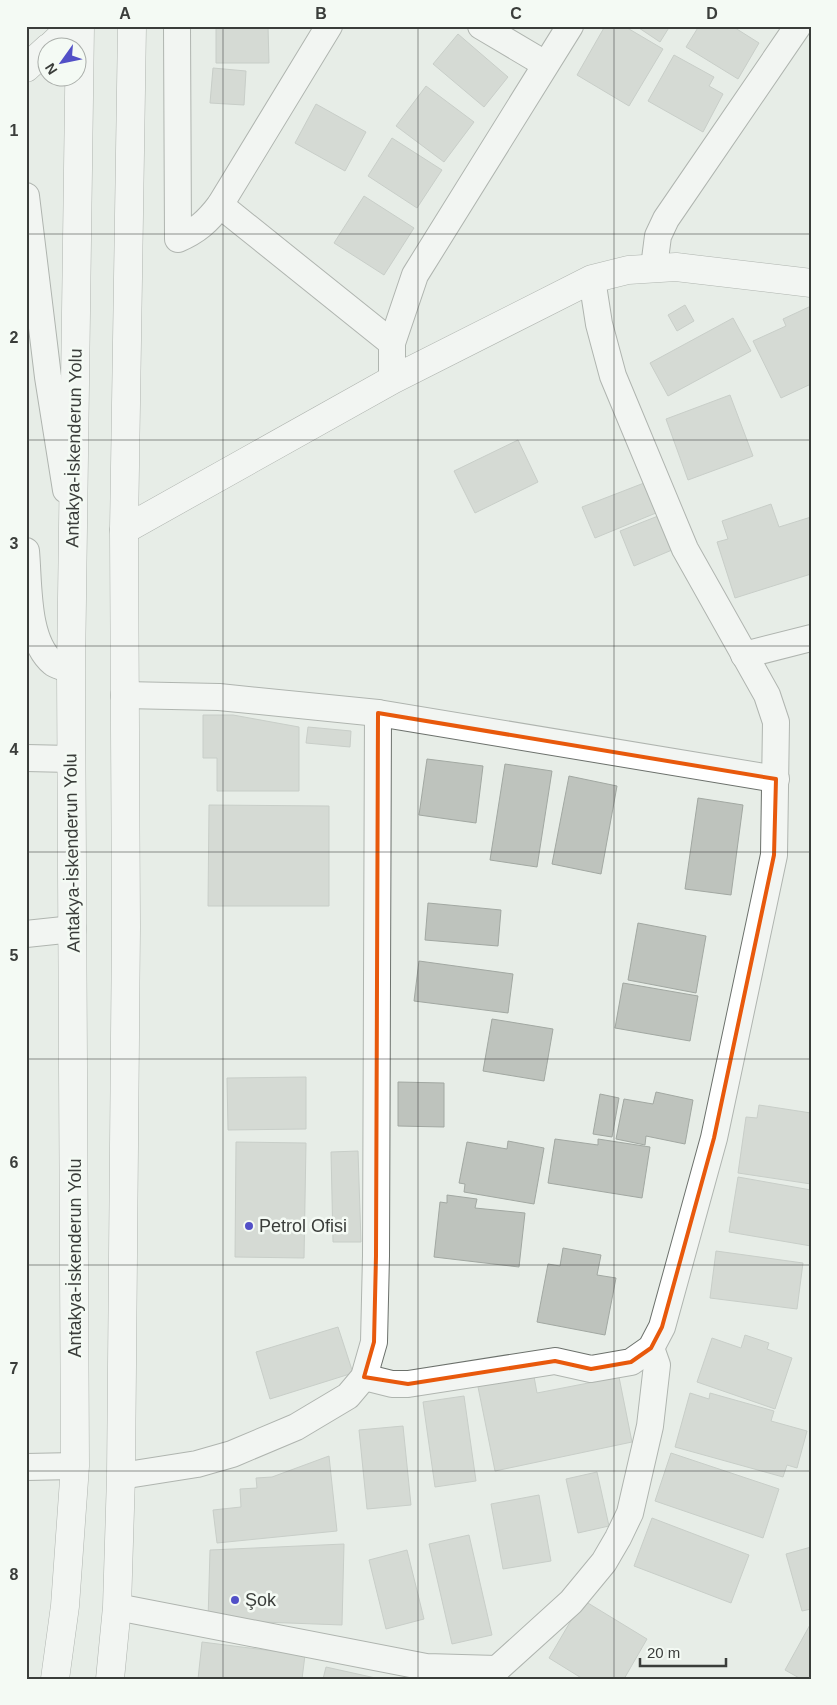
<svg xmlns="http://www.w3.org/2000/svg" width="837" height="1705" viewBox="0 0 837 1705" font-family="Arial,sans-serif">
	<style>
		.building { fill: #bec3bd; stroke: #a2a8a2 }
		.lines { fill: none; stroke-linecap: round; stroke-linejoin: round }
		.street-casing { stroke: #6c716c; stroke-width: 28 }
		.secondary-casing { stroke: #6c716c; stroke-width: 29 }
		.highway-casing { stroke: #6c716c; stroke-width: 29 }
		.street { stroke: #fff; stroke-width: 26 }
		.secondary { stroke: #fff; stroke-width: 28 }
		.highway { stroke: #fff; stroke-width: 28 }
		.marked { fill: none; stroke: #e8590c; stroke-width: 4; stroke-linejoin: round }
		.grid { fill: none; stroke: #3a3d3a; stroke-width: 1; stroke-opacity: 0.55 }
		.poi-dot { fill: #5250c7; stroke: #f4faf4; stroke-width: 2 }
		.labels { text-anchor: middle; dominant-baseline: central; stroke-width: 5; stroke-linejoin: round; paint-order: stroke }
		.street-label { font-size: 18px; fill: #3a3d3a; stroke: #f4faf4 }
		.poi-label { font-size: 18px; fill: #3a3d3a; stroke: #f4faf4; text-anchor: start }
		.neatline { fill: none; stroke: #3a3d3a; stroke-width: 2 }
		.grid-label { font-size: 16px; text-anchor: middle; font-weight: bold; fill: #3a3d3a }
	</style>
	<rect width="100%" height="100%" fill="#e7ede7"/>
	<g class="building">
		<polygon points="216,26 268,26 269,63 216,63"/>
		<polygon points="605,26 624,26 663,49 629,106 577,75"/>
		<polygon points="636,26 670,26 660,42"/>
		<polygon points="699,26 732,26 759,43 738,79 686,47"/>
		<polygon points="458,34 508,77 484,107 433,64"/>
		<polygon points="674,55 714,77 709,86 723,94 703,132 648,101"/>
		<polygon points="213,68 246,71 244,105 210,103"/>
		<polygon points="426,86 474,122 444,162 396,126"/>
		<polygon points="316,104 366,132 345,171 295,143"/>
		<polygon points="392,138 442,170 417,208 368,176"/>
		<polygon points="364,196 414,228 384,275 334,243"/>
		<polygon points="685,305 694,321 677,331 668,315"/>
		<polygon points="811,306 811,384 781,398 753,341 786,326 783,319"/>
		<polygon points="733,318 751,351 668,396 650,363"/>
		<polygon points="730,395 753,456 688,480 666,419"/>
		<polygon points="518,440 538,482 475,513 454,471"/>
		<polygon points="644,483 656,513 595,538 582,507"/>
		<polygon points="771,504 779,527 811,517 811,574 735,598 717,542 728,539 722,521"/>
		<polygon points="658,516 672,550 634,566 620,531"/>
		<polygon points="203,715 233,715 299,727 299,791 217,791 217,758 203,758"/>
		<polygon points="308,727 351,731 350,747 306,743"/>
		<polygon points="427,759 483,766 476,823 419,815"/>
		<polygon points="505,764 552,771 537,867 490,860"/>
		<polygon points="569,776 617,786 601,874 552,864"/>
		<polygon points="698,798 743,805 731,895 685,889"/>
		<polygon points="209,805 329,806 329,906 208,906"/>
		<polygon points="428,903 501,910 498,946 425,940"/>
		<polygon points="638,923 706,936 696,993 628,980"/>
		<polygon points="419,961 513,974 508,1013 414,1001"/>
		<polygon points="623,983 698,996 690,1041 615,1028"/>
		<polygon points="492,1019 553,1029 544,1081 483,1071"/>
		<polygon points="306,1077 306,1129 228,1130 227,1078"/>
		<polygon points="398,1082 444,1083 444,1127 398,1126"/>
		<polygon points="656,1092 693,1100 685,1144 646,1136 645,1145 616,1139 624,1099 653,1104"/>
		<polygon points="600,1094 619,1098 612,1137 593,1134"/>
		<polygon points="759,1105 811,1113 811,1184 738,1173 746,1117 757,1118"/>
		<polygon points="555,1139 598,1145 598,1139 650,1147 642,1198 548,1183"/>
		<polygon points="508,1141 544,1148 534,1204 464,1192 465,1184 459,1183 467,1142 507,1149"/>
		<polygon points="236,1142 306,1143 304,1258 235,1257"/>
		<polygon points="358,1151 361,1242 333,1242 331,1152"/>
		<polygon points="738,1177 811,1190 811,1246 729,1232"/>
		<polygon points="447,1195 477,1199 475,1208 525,1213 519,1267 434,1257 440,1202 447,1203"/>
		<polygon points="563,1248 601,1255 597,1275 616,1278 605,1335 537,1322 548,1264 560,1266"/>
		<polygon points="716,1251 803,1263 797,1309 710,1298"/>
		<polygon points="338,1327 353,1373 270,1399 256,1352"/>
		<polygon points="745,1335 769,1343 767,1349 792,1358 775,1409 697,1382 712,1338 741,1348"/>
		<polygon points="533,1371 537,1393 619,1377 632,1442 495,1471 477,1382"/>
		<polygon points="690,1393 709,1399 710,1393 774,1411 771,1421 807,1431 797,1468 787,1465 783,1477 675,1447"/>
		<polygon points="464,1396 476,1481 435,1487 423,1402"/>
		<polygon points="403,1426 411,1505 367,1509 359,1430"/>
		<polygon points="671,1453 779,1489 763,1538 655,1501"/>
		<polygon points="329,1456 337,1531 217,1543 213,1510 241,1507 240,1489 257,1488 256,1478 272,1477"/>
		<polygon points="597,1472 609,1526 578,1533 566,1479"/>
		<polygon points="539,1495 551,1561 503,1569 491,1504"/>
		<polygon points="652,1518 749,1555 731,1603 634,1566"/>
		<polygon points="469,1535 492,1635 452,1644 429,1544"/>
		<polygon points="344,1544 342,1625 208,1620 210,1550"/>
		<polygon points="811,1547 811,1609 802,1611 786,1554"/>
		<polygon points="407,1550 424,1619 386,1629 369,1560"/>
		<polygon points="583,1600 647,1639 624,1679 583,1679 549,1658"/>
		<polygon points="811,1623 811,1679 801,1679 785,1670"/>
		<polygon points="202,1642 305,1655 302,1679 198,1679"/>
		<polygon points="326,1667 380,1679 323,1679"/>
	</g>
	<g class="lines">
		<defs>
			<g id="street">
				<path d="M177 26 178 239C197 231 208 221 220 205L329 26"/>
				<polyline points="481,26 545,64"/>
				<polyline points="26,196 48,377 66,490"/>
				<polyline points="220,205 392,343"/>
				<polyline points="654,267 658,236 666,219 798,26"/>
				<polyline points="392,380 392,343 415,275 570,26"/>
				<path d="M26 551C29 584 26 641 53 663 58 666 65 668 71 670"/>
				<polyline points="744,655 811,638"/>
				<polyline points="124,695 219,697 378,713 776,779"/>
				<polyline points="26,758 71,759"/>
				<polyline points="26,934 73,929"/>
				<polyline points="364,1377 392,1384 408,1384 555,1361 591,1369 631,1362 651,1348 662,1327 714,1138 774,855 776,722 767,695 685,549 613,376 599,324 592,279"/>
				<polyline points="26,1467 75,1466"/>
				<polyline points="121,1476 197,1464 232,1454 296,1427 348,1396 364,1377 374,1342 376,1256 378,713"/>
				<polyline points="117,1607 426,1667 497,1669"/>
				<polyline points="486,1679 571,1602 604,1562 618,1538 630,1513 650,1426 657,1365 651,1348"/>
			</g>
			<polyline id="secondary" points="124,530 392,380 592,279 628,270 676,267 811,283"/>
			<g id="highway">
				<polyline points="49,48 72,26"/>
				<polyline points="26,68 48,48"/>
				<polyline points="55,1679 65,1606 75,1466 71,670 80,26"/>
				<polyline points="110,1679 117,1607 121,1476 126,927 124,530 132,26"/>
			</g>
		</defs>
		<use href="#street" class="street-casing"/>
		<use href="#secondary" class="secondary-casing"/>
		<use href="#highway" class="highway-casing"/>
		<use href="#street" class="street"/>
		<use href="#secondary" class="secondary"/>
		<use href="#highway" class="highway"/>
	</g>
	<path d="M0 0H837V1705H0ZM378 713 776 779 774 855 714 1138 662 1327 651 1348 631 1362 591 1369 555 1361 408 1384 364 1377 374 1342 376 1256Z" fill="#e7ede7" fill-opacity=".55" fill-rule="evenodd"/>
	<path class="marked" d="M378 713 776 779 774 855 714 1138 662 1327 651 1348 631 1362 591 1369 555 1361 408 1384 364 1377 374 1342 376 1256Z"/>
	<path class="grid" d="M223 26V1679M418 26V1679M614 26V1679M26 234H811M26 440H811M26 646H811M26 852H811M26 1059H811M26 1265H811M26 1471H811"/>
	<g class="poi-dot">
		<circle cx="249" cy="1226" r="5"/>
		<circle cx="235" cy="1600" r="5"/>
	</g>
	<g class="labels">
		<g class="street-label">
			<text transform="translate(74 448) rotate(-89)">Antakya-İskenderun Yolu</text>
			<text transform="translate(72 853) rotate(-91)">Antakya-İskenderun Yolu</text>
			<text transform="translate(75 1258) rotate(-90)">Antakya-İskenderun Yolu</text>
		</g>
		<g class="poi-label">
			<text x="259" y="1226">Petrol Ofisi</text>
			<text x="245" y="1600">Şok</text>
		</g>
	</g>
	<rect width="837" height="1705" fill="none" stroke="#f4faf4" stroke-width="55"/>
	<g transform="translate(62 62) rotate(237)"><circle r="24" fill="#f4faf4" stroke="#aaaeaa"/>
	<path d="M0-4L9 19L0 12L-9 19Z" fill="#5250c7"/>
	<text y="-8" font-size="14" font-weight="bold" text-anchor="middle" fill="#3a3d3a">N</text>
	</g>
	<path d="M640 1658v8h86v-8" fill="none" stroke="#3a3d3a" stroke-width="2.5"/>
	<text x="647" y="1658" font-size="15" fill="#3a3d3a" stroke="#f4faf4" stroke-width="4" paint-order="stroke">20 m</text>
	<rect x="28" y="28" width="782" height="1650" class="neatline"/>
	<g class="grid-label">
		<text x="125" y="19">A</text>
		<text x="321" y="19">B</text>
		<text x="516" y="19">C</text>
		<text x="712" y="19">D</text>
		<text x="14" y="136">1</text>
		<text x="14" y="343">2</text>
		<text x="14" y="549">3</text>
		<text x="14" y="755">4</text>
		<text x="14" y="961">5</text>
		<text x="14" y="1168">6</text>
		<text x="14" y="1374">7</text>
		<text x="14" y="1580">8</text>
	</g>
</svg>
